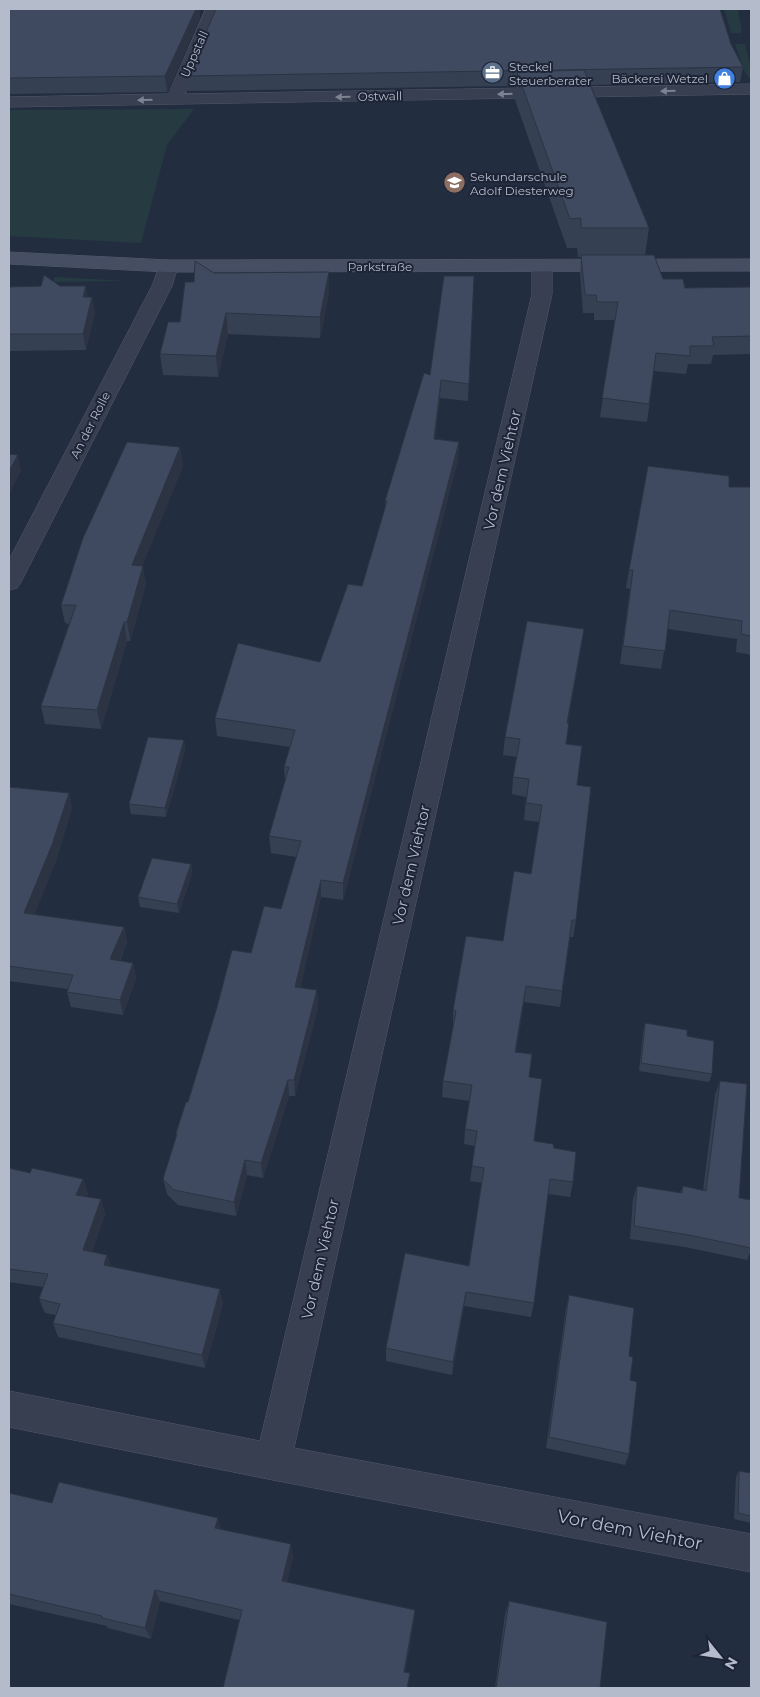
<svg xmlns="http://www.w3.org/2000/svg" width="760" height="1697" viewBox="0 0 760 1697" font-family="Montserrat,sans-serif">
	<style>
		.green { fill: #253b41 }
		.lines { fill: none; stroke-linecap: round; stroke-linejoin: round }
		.street-casing { stroke: #535a6a; stroke-width: 1 }
		.secondary-casing { stroke: #535a6a; stroke-width: 1 }
		.street { fill: #383f50; fill-rule: evenodd }
		.secondary { fill: #454e63; fill-rule: evenodd }
		.wall { fill: #364053 }
		.shaded-wall { fill: #2c3443 }
		.building { fill: #3f4a60; stroke: #2c3443 }
		.oneway { fill: #7c8393 }
		.labels { text-anchor: middle; dominant-baseline: central; stroke-width: 4; stroke-linejoin: round; paint-order: stroke }
		.far-street-label { font-size: 12px; fill: #b4bbca; stroke: #1d2435 }
		.far-poi-label { font-size: 12px; fill: #b4bbca; stroke: #1d2435; text-anchor: start }
		.street-label { font-size: 15px; fill: #b4bbca; stroke: #1d2435 }
		.near-street-label { font-size: 18px; fill: #b4bbca; stroke: #1d2435 }
	</style>
	<rect width="100%" height="100%" fill="#232d40"/>
	<g class="green">
		<polygon points="724,9 738,9 742,33 731,33"/>
		<polygon points="735,44 745,44 751,69 751,81 744,70"/>
		<polygon points="194,109 167,145 141,243 9,236 9,110"/>
		<polygon points="55,277 127,281 52,282"/>
	</g>
	<g class="lines">
		<defs>
			<g id="street">
				<polygon points="206,9 222,9 185,94 751,84 751,94 9,107 9,97 168,94"/>
				<polygon points="168,260 175,262 178,266 172,286 21,582 17,588 9,590 9,560 152,286 161,262"/>
				<polygon points="542,260 549,262 552,266 552,294 294,1448 751,1534 751,1572 273,1480 9,1427 9,1391 260,1441 532,294 532,266 535,262"/>
			</g>
			<polygon id="secondary" points="9,252 168,260 751,259 751,271 168,272 9,264"/>
		</defs>
		<use href="#street" class="street-casing"/>
		<use href="#secondary" class="secondary-casing"/>
		<use href="#street" class="street"/>
		<use href="#secondary" class="secondary"/>
	</g>
	<g class="wall">
		<polygon points="9,9 199,9 200,18 167,92 9,94"/>
		<polygon points="731,44 743,67 740,82 589,85 649,228 645,255 663,279 685,288 751,287 751,354 713,355 711,364 688,364 686,374 654,371 647,422 600,417 615,320 594,320 594,313 583,313 580,273 581,257 578,257 577,248 567,248 515,100 516,86 188,91 187,76"/>
		<polygon points="214,273 329,293 320,338 228,334 218,377 163,375 160,354 180,322 194,282"/>
		<polygon points="474,276 468,401 440,398 435,439 459,442 458,460 343,900 321,897 300,988 317,990 318,1007 295,1096 289,1096 263,1178 247,1175 236,1216 178,1205 167,1194 163,1179 176,1137 176,1133 188,1102 251,953 281,909 296,857 271,853 269,836 285,782 284,767 290,747 217,736 215,718 320,662 362,586 385,509 385,501 430,375"/>
		<polygon points="60,286 88,297 92,297 95,313 86,350 9,351 9,287"/>
		<polygon points="180,447 183,466 142,566 146,584 130,641 127,641 101,729 45,724 41,706 69,624 65,623 61,605"/>
		<polygon points="729,487 751,487 751,655 736,652 737,639 668,629 661,669 620,664 630,589 626,588 629,570"/>
		<polygon points="584,629 568,723 566,744 577,785 576,920 573,937 570,937 560,1007 524,1002 516,1052 529,1077 534,1141 554,1148 573,1182 570,1197 548,1194 534,1303 531,1317 464,1306 452,1375 386,1361 386,1348 469,1266 482,1183 470,1181 475,1146 464,1144 465,1129 470,1101 442,1097 443,1081 453,1027 453,1010 503,941 531,874 539,822 524,820 526,797 512,794 513,777 517,757 503,755 505,737"/>
		<polygon points="184,740 185,750 166,817 131,814 129,804"/>
		<polygon points="9,787 69,793 72,808 56,861 34,914 124,927 127,942 120,961 133,963 136,978 123,1015 71,1007 67,992 68,989 9,981"/>
		<polygon points="191,864 192,873 179,913 140,907 138,897"/>
		<polygon points="645,1023 712,1074 709,1082 639,1071 643,1032"/>
		<polygon points="720,1081 739,1198 751,1200 751,1250 747,1260 685,1247 630,1239 633,1199 637,1186 680,1193 683,1186 703,1191 715,1095"/>
		<polygon points="9,1168 30,1173 83,1179 88,1194 86,1197 101,1199 105,1214 92,1252 107,1255 111,1266 223,1303 205,1368 58,1337 53,1323 56,1315 45,1313 39,1299 43,1287 9,1282"/>
		<polygon points="569,1295 629,1356 630,1380 629,1454 625,1465 546,1448 566,1308"/>
		<polygon points="739,1471 751,1473 751,1523 734,1519 736,1477"/>
		<polygon points="9,1493 52,1503 221,1530 293,1556 287,1582 414,1621 405,1672 410,1673 409,1683 239,1620 160,1601 151,1639 108,1628 107,1626 9,1604"/>
		<polygon points="509,1601 600,1688 495,1688 505,1615"/>
	</g>
	<g class="shaded-wall">
		<polygon points="196,9 199,9 200,18 167,92 165,76"/>
		<polygon points="329,272 329,293 320,338 320,317"/>
		<polygon points="86,286 88,302 83,297"/>
		<polygon points="92,297 95,313 86,350 83,334"/>
		<polygon points="226,313 228,334 218,377 216,356"/>
		<polygon points="441,380 440,398 433,457 434,439"/>
		<polygon points="459,442 458,460 343,900 343,883"/>
		<polygon points="180,447 183,466 135,584 132,565"/>
		<polygon points="18,455 21,471 9,494 9,471"/>
		<polygon points="143,566 146,584 130,641 127,622"/>
		<polygon points="124,622 127,641 101,729 97,710"/>
		<polygon points="584,629 581,647 565,741 567,723"/>
		<polygon points="184,740 185,750 166,817 165,808"/>
		<polygon points="69,793 72,808 56,861 29,928 24,913"/>
		<polygon points="191,864 192,873 179,913 177,904"/>
		<polygon points="321,880 321,897 297,1004 295,987"/>
		<polygon points="124,927 127,942 114,974 110,959"/>
		<polygon points="133,963 136,978 123,1015 120,1000"/>
		<polygon points="526,986 524,1002 513,1068 515,1052"/>
		<polygon points="317,990 318,1007 295,1096 294,1080"/>
		<polygon points="288,1080 289,1096 263,1178 261,1163"/>
		<polygon points="245,1160 247,1175 236,1216 234,1202"/>
		<polygon points="83,1179 88,1194 81,1210 76,1195"/>
		<polygon points="101,1199 105,1214 88,1265 83,1250"/>
		<polygon points="107,1255 112,1269 104,1265"/>
		<polygon points="220,1289 223,1303 205,1368 202,1355"/>
		<polygon points="466,1292 464,1306 452,1375 453,1362"/>
		<polygon points="218,1518 221,1530 215,1528"/>
		<polygon points="291,1544 293,1556 285,1592 282,1581"/>
		<polygon points="155,1590 160,1601 151,1639 145,1628"/>
		<polygon points="415,1610 414,1621 403,1681 404,1672"/>
	</g>
	<g class="building">
		<polygon points="9,9 196,9 165,76 9,78"/>
		<polygon points="216,9 720,9 731,44 743,67 187,76"/>
		<polygon points="584,70 649,228 581,228 581,218 570,219 517,72"/>
		<polygon points="581,255 654,255 663,279 683,279 685,288 751,287 751,336 712,337 714,346 690,346 690,356 656,353 649,404 602,398 618,302 597,302 596,295 585,295"/>
		<polygon points="195,261 214,273 329,272 320,317 226,313 216,356 160,354 168,322 180,322 185,282 194,282"/>
		<polygon points="44,275 60,286 86,286 83,297 92,297 83,334 9,334 9,287 41,286"/>
		<polygon points="444,276 474,276 469,384 441,380 434,439 459,442 343,883 321,880 295,987 317,990 294,1080 288,1080 261,1163 245,1160 234,1202 174,1190 163,1179 177,1134 176,1133 186,1102 188,1102 217,1007 232,950 251,953 264,906 281,909 301,841 269,836 289,767 284,767 295,730 215,718 238,643 320,662 348,584 362,586 387,501 385,501 424,373 430,375"/>
		<polygon points="127,442 180,447 132,565 143,566 127,622 124,622 97,710 41,706 76,605 61,605 83,538"/>
		<polygon points="9,454 18,455 9,471"/>
		<polygon points="648,466 729,476 729,487 751,487 751,636 741,634 742,621 670,610 665,651 623,646 633,570 629,570"/>
		<polygon points="527,621 584,629 567,723 569,723 566,744 582,746 577,785 591,787 576,920 572,920 562,991 526,986 515,1052 532,1054 529,1077 542,1079 534,1141 553,1144 554,1148 576,1152 573,1182 550,1179 534,1303 466,1292 453,1362 386,1348 405,1253 469,1266 484,1168 472,1166 477,1131 465,1129 472,1085 443,1081 456,1011 453,1010 466,936 503,941 514,871 531,874 542,805 526,803 529,779 513,777 520,739 505,737"/>
		<polygon points="148,737 184,740 165,808 129,804"/>
		<polygon points="9,787 69,793 52,845 24,913 124,927 110,959 133,963 120,1000 67,992 73,975 9,966"/>
		<polygon points="152,858 191,864 177,904 138,897"/>
		<polygon points="645,1023 687,1030 687,1036 714,1041 712,1074 641,1063"/>
		<polygon points="720,1081 747,1084 739,1198 751,1200 751,1248 689,1235 634,1226 637,1186 682,1193 683,1186 706,1191"/>
		<polygon points="9,1168 30,1173 32,1168 83,1179 76,1195 101,1199 83,1250 107,1255 104,1265 220,1289 202,1355 53,1323 60,1304 39,1299 48,1274 9,1269"/>
		<polygon points="569,1295 634,1308 629,1356 633,1357 630,1380 637,1382 629,1454 549,1437"/>
		<polygon points="739,1471 751,1473 751,1516 738,1513"/>
		<polygon points="59,1482 218,1518 215,1528 291,1544 282,1581 415,1610 404,1672 410,1673 407,1688 223,1688 242,1610 155,1590 145,1628 102,1618 102,1616 9,1594 9,1493 52,1503"/>
		<polygon points="509,1601 607,1622 600,1688 496,1688"/>
	</g>
	<defs><path id="oneway-solid" d="M-6-.8H1V-3.2L6.5 0L1 3.2V.8H-6Z" transform="scale(1.25)"/></defs>
	<g class="oneway">
		<use href="#oneway-solid" transform="translate(668 91) rotate(179)"/>
		<use href="#oneway-solid" transform="translate(505 94) rotate(179)"/>
		<use href="#oneway-solid" transform="translate(343 97) rotate(179)"/>
		<use href="#oneway-solid" transform="translate(145 100) rotate(179)"/>
	</g>
	<defs>
		<symbol id="office-disc" viewBox="-11 -11 22 22"><circle r="9.5" fill="#5c6f8a" stroke="#1d2435"/><path d="M-6-3h4V-5.5h4V-3h4V5H-6ZM-1-4.5V-3h2v-1.5ZM-6 0V1H6V0Z" fill="#fff"/></symbol>
		<symbol id="shop-disc" viewBox="-11 -11 22 22"><circle r="9.5" fill="#3f7fe0" stroke="#1d2435"/><path d="M-5-2.5h2.3a2.7 3.5 0 0 1 5.4 0H5L5.5 6h-11ZM-1.5-2.5h3a1.5 2.3 0 0 0-3 0Z" fill="#fff"/></symbol>
		<symbol id="school-disc" viewBox="-11 -11 22 22"><circle r="9.5" fill="#8d6e63" stroke="#1d2435"/><path d="M0-5L7-2L0 1L-7-2ZM-4 1L0 2.5L4 1V4Q0 6-4 4Z" fill="#fff"/></symbol>
	</defs>
	<g fill-rule="evenodd">
		<use href="#office-disc" x="480" y="60" width="25" height="25"/>
		<use href="#shop-disc" x="712" y="66" width="25" height="25"/>
		<use href="#school-disc" x="442" y="170" width="25" height="25"/>
	</g>
	<g class="labels">
		<g class="far-street-label">
			<text transform="translate(194 54) rotate(-66)">Uppstall</text>
			<text transform="translate(380 96) rotate(-1)">Ostwall</text>
			<text x="380" y="266">Parkstraße</text>
			<text transform="translate(90 425) rotate(-63)">An der Rolle</text>
		</g>
		<g class="far-poi-label">
			<text x="509" y="66">Steckel<tspan x="509" dy="14">Steuerberater</tspan></text>
			<text x="708" y="78" text-anchor="end">Bäckerei Wetzel</text>
			<text x="470" y="176">Sekundarschule<tspan x="470" dy="14">Adolf Diesterweg</tspan></text>
		</g>
		<g class="street-label">
			<text transform="translate(502 470) rotate(-77)">Vor dem Viehtor</text>
			<text transform="translate(411 865) rotate(-77)">Vor dem Viehtor</text>
			<text transform="translate(320 1259) rotate(-77)">Vor dem Viehtor</text>
		</g>
		<g class="near-street-label">
			<text transform="translate(630 1530) rotate(11)">Vor dem Viehtor</text>
		</g>
	</g>
	<rect width="760" height="1697" fill="none" stroke="#b4bbca" stroke-width="20"/>
	<g transform="translate(720 1657) rotate(120)" stroke="#1d2435" stroke-width="4" paint-order="stroke">
	<path d="M0-4L9 19L0 12L-9 19Z" fill="#b4bbca"/>
	<text y="-8" font-size="14" font-weight="bold" text-anchor="middle" fill="#b4bbca">N</text>
	</g>
</svg>
